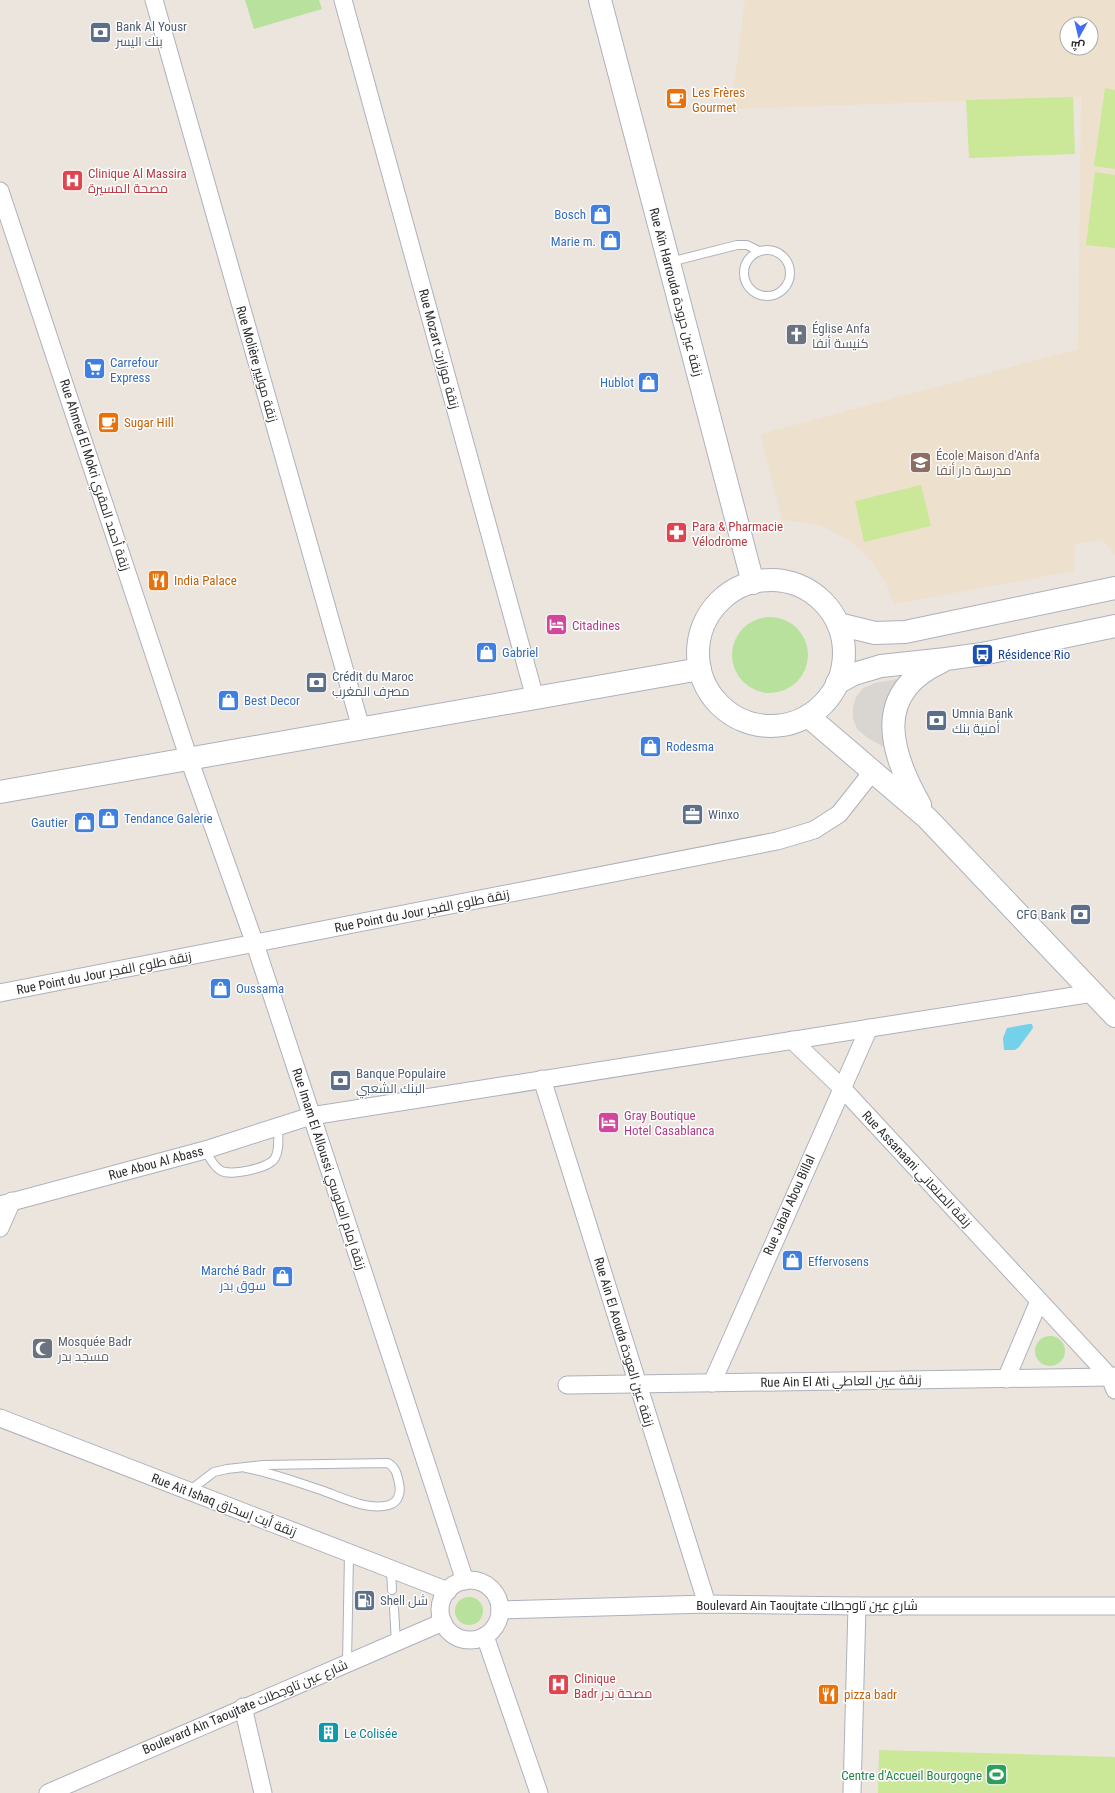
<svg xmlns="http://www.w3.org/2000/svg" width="1115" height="1793" viewBox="0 0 1115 1793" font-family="'Roboto Condensed',Cairo,sans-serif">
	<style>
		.education { fill: #ede1ce; fill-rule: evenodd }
		.green { fill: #b7e19c }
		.pitch { fill: #cae898 }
		.plaza { fill: #d9d5d0 }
		.water { fill: #74d1ea }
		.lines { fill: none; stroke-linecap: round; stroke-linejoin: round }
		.lane-casing { stroke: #aeb1bb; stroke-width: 10 }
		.street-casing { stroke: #aeb1bb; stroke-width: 19 }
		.secondary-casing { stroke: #aeb1bb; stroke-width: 24 }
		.lane { stroke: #fff; stroke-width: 8 }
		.street { stroke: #fff; stroke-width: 17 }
		.secondary { stroke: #fff; stroke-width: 22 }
		.labels { text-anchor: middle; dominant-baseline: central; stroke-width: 3; stroke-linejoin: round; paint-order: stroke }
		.service-label { font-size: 13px; fill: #4e5e75; stroke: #fff; text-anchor: start }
		.food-label { font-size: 13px; fill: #c56008; stroke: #fff; text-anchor: start }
		.health-label { font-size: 13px; fill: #be3a42; stroke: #fff; text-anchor: start }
		.shop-label { font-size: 13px; fill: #366cbe; stroke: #fff; text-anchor: start }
		.street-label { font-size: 13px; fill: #2b2b2b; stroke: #fff }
		.worship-label { font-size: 13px; fill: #5b616d; stroke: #fff; text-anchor: start }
		.education-label { font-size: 13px; fill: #785e54; stroke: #fff; text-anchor: start }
		.hotel-label { font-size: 13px; fill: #b23c85; stroke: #fff; text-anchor: start }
		.transit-label { font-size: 13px; fill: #164399; stroke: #fff; text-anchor: start }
		.culture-label { font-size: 13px; fill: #0d838f; stroke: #fff; text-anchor: start }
		.leisure-label { font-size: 13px; fill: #27864d; stroke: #fff; text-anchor: end }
	</style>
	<rect width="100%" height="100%" fill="#ece5de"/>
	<path class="education" d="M745 0H1115V555L1102 540 1075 544 1074 571 894 604 887 586 878 570 863 552 849 540 819 525 782 520 760 434 1078 349 1081 97 731 109ZM1067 24H1091V48H1067Z"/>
	<g class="green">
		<polygon points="245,0 319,0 322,9 254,29"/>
		<circle cx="770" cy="655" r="38"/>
		<circle cx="1050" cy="1351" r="15"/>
		<circle cx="469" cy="1611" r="14"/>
	</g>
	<g class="pitch">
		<polygon points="1105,88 1115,90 1115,169 1094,166"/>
		<polygon points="1073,97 1075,154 969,158 966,100"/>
		<polygon points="1095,172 1115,175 1115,248 1086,245"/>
		<polygon points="921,485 931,526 864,542 855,501"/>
		<polygon points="879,1750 1115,1757 1115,1793 878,1793"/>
	</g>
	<polygon class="plaza" points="898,679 899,680 887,749 868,738 857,729 853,718 853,707 856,697 863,688 875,683"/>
	<polygon class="water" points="1029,1024 1032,1024 1033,1028 1019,1047 1015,1050 1004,1050 1003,1038 1007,1028"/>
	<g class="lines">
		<defs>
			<g id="lane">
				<circle cx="767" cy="273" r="23"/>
				<polyline points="670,262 737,245 747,245 759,251"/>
				<path d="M205 1150C209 1156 213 1166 220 1170 229 1177 270 1168 275 1158 280 1149 278 1137 278 1127"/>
				<path d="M189 1491 214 1472 227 1469 263 1465 388 1463C396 1468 397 1474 399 1483 401 1492 399 1502 389 1505 367 1511 341 1497 321 1490 296 1482 272 1473 246 1468"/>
				<polyline points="391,1569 392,1590"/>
				<polyline points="394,1609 396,1642"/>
				<polyline points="347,1663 349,1554"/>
			</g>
			<g id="street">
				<polyline points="154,0 361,728"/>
				<polyline points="343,0 535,698"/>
				<polyline points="0,191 189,759 255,944 465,1581"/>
				<polyline points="0,993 777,841 814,830 839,814 873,771"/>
				<polyline points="792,1040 842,1088 1110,1377 1115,1390"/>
				<polyline points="542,1079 707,1604"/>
				<polyline points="0,1205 205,1150 311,1116 1093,993"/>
				<polyline points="0,1228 12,1201"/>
				<polyline points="1006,1379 1039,1301"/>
				<polyline points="712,1383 869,1028"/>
				<polyline points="567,1385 1110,1377 1115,1376"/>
				<polyline points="0,1418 448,1591"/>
				<circle cx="470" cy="1610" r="30"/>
				<polyline points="500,1610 707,1604 857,1606 1115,1606"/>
				<polyline points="485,1636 539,1793"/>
				<polyline points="243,1707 263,1793"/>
				<polyline points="48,1793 443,1622"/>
				<polyline points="852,1793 857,1606"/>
			</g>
			<g id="secondary">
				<polyline points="600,0 753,583"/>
				<circle cx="771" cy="653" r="73"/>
				<polyline points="838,624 875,633 905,632 1115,588"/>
				<polyline points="837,683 854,674 881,666 946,659 982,654 1115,626"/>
				<polyline points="808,716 927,818 1115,1016"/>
				<polyline points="0,792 700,669"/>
				<path d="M920 805C890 752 872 693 941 662"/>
			</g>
		</defs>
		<use href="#lane" class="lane-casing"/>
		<use href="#street" class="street-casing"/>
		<use href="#secondary" class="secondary-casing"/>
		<use href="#lane" class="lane"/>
		<use href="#street" class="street"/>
		<use href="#secondary" class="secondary"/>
	</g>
	<defs>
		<symbol id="bank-square" viewBox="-11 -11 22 22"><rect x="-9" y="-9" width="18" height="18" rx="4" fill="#5c6f8a" stroke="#fff"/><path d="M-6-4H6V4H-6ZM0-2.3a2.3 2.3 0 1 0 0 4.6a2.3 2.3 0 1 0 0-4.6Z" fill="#fff"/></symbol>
		<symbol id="cafe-square" viewBox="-11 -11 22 22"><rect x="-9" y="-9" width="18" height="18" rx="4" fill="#e8710a" stroke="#fff"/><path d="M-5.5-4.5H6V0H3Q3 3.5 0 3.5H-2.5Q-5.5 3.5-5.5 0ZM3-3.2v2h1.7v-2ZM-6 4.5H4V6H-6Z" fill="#fff"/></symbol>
		<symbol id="hospital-square" viewBox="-11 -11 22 22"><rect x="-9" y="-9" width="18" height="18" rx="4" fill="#e0444e" stroke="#fff"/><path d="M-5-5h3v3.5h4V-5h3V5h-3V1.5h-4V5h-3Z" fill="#fff"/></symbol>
		<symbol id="shop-square" viewBox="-11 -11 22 22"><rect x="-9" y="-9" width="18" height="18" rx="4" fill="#3f7fe0" stroke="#fff"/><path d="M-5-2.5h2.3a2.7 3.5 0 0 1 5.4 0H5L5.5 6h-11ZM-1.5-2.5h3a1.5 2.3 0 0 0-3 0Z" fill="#fff"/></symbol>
		<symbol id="church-square" viewBox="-11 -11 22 22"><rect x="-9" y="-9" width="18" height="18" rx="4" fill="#6b7280" stroke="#fff"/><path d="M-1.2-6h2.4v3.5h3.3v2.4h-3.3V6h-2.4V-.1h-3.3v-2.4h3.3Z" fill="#fff"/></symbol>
		<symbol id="supermarket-square" viewBox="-11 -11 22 22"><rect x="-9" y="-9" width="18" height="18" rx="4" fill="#3f7fe0" stroke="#fff"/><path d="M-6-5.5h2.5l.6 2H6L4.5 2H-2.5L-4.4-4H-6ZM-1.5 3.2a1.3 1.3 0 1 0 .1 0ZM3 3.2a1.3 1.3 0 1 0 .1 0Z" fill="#fff"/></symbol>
		<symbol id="school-square" viewBox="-11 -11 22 22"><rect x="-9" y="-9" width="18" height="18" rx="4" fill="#8d6e63" stroke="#fff"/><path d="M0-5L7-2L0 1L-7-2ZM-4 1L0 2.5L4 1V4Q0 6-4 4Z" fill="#fff"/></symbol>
		<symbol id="pharmacy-square" viewBox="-11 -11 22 22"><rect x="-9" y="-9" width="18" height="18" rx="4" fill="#e0444e" stroke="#fff"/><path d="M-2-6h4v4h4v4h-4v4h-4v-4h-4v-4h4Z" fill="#fff"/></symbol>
		<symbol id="restaurant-square" viewBox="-11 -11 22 22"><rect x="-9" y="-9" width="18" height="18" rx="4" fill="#e8710a" stroke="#fff"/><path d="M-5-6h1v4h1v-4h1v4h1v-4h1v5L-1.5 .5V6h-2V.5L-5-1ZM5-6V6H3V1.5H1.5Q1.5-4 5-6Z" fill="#fff"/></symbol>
		<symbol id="hotel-square" viewBox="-11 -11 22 22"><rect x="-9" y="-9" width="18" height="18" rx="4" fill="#d1479c" stroke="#fff"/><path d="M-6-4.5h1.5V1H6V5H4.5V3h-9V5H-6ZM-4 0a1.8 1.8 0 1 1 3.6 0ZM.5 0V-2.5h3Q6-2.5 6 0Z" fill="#fff"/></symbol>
		<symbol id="bus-square" viewBox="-11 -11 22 22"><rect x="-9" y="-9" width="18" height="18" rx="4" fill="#1a4fb4" stroke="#fff"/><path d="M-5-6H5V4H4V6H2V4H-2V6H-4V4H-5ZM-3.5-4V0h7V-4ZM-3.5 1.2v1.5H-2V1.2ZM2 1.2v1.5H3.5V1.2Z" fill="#fff"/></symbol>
		<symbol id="office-square" viewBox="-11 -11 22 22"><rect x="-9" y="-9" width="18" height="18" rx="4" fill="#5c6f8a" stroke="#fff"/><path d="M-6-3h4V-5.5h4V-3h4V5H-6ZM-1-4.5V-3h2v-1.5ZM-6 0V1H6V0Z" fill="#fff"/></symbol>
		<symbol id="mosque-square" viewBox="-11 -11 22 22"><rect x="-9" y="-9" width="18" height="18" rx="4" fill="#6b7280" stroke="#fff"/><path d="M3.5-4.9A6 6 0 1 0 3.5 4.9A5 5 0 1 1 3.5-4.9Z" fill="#fff"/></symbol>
		<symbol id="fuel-square" viewBox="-11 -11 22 22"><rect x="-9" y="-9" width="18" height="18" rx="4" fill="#5c6f8a" stroke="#fff"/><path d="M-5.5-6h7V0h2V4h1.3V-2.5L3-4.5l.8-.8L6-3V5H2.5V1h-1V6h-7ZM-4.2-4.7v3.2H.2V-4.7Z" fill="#fff"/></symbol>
		<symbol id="building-square" viewBox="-11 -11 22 22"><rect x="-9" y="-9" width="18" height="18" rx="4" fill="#0f9aa8" stroke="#fff"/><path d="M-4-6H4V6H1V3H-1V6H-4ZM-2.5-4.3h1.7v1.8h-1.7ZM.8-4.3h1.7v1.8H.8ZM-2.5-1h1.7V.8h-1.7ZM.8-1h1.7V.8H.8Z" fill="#fff"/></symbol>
		<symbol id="stadium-square" viewBox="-11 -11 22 22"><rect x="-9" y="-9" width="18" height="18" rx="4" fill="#2e9e5b" stroke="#fff"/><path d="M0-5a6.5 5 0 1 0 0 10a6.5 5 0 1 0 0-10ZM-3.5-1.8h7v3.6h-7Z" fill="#fff"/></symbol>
	</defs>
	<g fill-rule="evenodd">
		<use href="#bank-square" x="88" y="20" width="25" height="25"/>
		<use href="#cafe-square" x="664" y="86" width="25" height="25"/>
		<use href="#hospital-square" x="60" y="168" width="25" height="25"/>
		<use href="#shop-square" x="588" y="202" width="25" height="25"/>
		<use href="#shop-square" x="598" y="228" width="25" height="25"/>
		<use href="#church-square" x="784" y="322" width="25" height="25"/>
		<use href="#supermarket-square" x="82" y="356" width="25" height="25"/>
		<use href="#shop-square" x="636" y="370" width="25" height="25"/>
		<use href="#cafe-square" x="96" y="410" width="25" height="25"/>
		<use href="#school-square" x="908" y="450" width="25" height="25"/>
		<use href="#pharmacy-square" x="664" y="520" width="25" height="25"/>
		<use href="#restaurant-square" x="146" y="568" width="25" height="25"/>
		<use href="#hotel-square" x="544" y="612" width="25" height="25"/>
		<use href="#shop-square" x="474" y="640" width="25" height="25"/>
		<use href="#bus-square" x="970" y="642" width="25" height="25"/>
		<use href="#bank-square" x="304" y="670" width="25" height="25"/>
		<use href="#shop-square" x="216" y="688" width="25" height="25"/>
		<use href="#bank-square" x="924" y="708" width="25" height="25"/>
		<use href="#shop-square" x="638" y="734" width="25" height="25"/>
		<use href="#office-square" x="680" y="802" width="25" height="25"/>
		<use href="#shop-square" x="96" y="806" width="25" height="25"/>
		<use href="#shop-square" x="72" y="810" width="25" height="25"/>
		<use href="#bank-square" x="1068" y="902" width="25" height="25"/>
		<use href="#shop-square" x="208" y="976" width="25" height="25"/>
		<use href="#bank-square" x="328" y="1068" width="25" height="25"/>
		<use href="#hotel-square" x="596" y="1110" width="25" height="25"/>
		<use href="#shop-square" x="780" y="1248" width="25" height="25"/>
		<use href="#shop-square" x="270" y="1264" width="25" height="25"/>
		<use href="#mosque-square" x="30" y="1336" width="25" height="25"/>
		<use href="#fuel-square" x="352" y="1588" width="25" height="25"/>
		<use href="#hospital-square" x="546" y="1672" width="25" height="25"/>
		<use href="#restaurant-square" x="816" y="1682" width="25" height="25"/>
		<use href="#building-square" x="316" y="1720" width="25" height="25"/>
		<use href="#stadium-square" x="984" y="1762" width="25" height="25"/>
	</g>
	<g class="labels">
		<g class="service-label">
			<text x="116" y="26">Bank Al Yousr<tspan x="116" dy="15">بنك اليسر</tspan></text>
			<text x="332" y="676">Crédit du Maroc<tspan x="332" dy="15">مصرف المغرب</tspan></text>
			<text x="952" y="713">Umnia Bank<tspan x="952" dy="15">أمنية بنك</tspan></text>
			<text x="708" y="814">Winxo</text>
			<text x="1066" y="914" text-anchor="end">CFG Bank</text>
			<text x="356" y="1073">Banque Populaire<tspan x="356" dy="15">البنك الشعبي</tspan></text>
			<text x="380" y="1600">Shell شل</text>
		</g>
		<g class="food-label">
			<text x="692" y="92">Les Frères<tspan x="692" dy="15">Gourmet</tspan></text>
			<text x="124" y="422">Sugar Hill</text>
			<text x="174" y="580">India Palace</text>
			<text x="844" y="1694">pizza badr</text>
		</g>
		<g class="health-label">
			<text x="88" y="173">Clinique Al Massira<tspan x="88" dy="15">مصحة المسيرة</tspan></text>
			<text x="692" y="526">Para &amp; Pharmacie<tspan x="692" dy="15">Vélodrome</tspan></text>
			<text x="574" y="1678">Clinique<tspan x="574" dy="15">Badr مصحة بدر</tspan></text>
		</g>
		<g class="shop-label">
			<text x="586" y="214" text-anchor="end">Bosch</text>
			<text x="596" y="241" text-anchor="end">Marie m.</text>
			<text x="110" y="362">Carrefour<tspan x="110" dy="15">Express</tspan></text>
			<text x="634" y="382" text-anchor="end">Hublot</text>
			<text x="502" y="652">Gabriel</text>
			<text x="244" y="700">Best Decor</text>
			<text x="666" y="746">Rodesma</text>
			<text x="124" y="818">Tendance Galerie</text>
			<text x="68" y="822" text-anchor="end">Gautier</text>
			<text x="236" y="988">Oussama</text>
			<text x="808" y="1261">Effervosens</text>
			<text x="266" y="1270" text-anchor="end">Marché Badr<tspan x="266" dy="15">سوق بدر</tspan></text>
		</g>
		<g class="street-label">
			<text transform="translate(676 292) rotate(75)">Rue Aïn Harrouda زنقة عين حرودة</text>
			<text transform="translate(439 349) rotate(75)">Rue Mozart زنقة موزارت</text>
			<text transform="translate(257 364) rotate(74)">Rue Molière زنقة موليير</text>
			<text transform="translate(95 475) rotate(72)">Rue Ahmed El Mokri زنقة أحمد المقري</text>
			<text transform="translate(422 911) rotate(-11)">Rue Point du Jour زنقة طلوع الفجر</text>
			<text transform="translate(104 973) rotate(-11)">Rue Point du Jour زنقة طلوع الفجر</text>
			<text transform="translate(156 1163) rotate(-15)">Rue Abou Al Abass</text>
			<text transform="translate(329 1169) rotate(72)">Rue Imam El Alloussi زنقة إمام العلوسي</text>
			<text transform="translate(917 1169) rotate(47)">Rue Assanaani زنقة الصنعاني</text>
			<text transform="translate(789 1205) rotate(-66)">Rue Jabal Abou Billal</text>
			<text transform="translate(624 1342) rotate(73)">Rue Ain El Aouda زنقة عين العودة</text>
			<text transform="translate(841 1381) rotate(-1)">Rue Ain El Ati زنقة عين العاطي</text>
			<text transform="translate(224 1505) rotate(21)">Rue Ait Ishaq زنقة أيت إسحاق</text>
			<text x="807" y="1605">Boulevard Ain Taoujtate شارع عين تاوجطات</text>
			<text transform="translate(245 1707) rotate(-23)">Boulevard Ain Taoujtate شارع عين تاوجطات</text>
		</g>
		<g class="worship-label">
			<text x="812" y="328">Église Anfa<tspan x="812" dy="15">كنيسة أنفا</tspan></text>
			<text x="58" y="1341">Mosquée Badr<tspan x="58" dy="15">مسجد بدر</tspan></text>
		</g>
		<g class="education-label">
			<text x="936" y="455">École Maison d'Anfa<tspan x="936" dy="15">مدرسة دار أنفا</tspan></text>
		</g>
		<g class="hotel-label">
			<text x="572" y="625">Citadines</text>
			<text x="624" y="1115">Gray Boutique<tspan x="624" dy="15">Hotel Casablanca</tspan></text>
		</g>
		<g class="transit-label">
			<text x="998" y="654">Résidence Rio</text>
		</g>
		<g class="culture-label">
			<text x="344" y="1733">Le Colisée</text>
		</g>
		<g class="leisure-label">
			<text x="982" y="1775">Centre d'Accueil Bourgogne</text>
		</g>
	</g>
	<g transform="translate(1079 36) rotate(188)"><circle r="19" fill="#ffffff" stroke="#aaaaaa"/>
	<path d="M0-3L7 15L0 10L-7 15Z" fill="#436df3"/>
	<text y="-6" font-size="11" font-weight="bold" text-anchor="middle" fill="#2b2b2b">ش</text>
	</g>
</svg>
